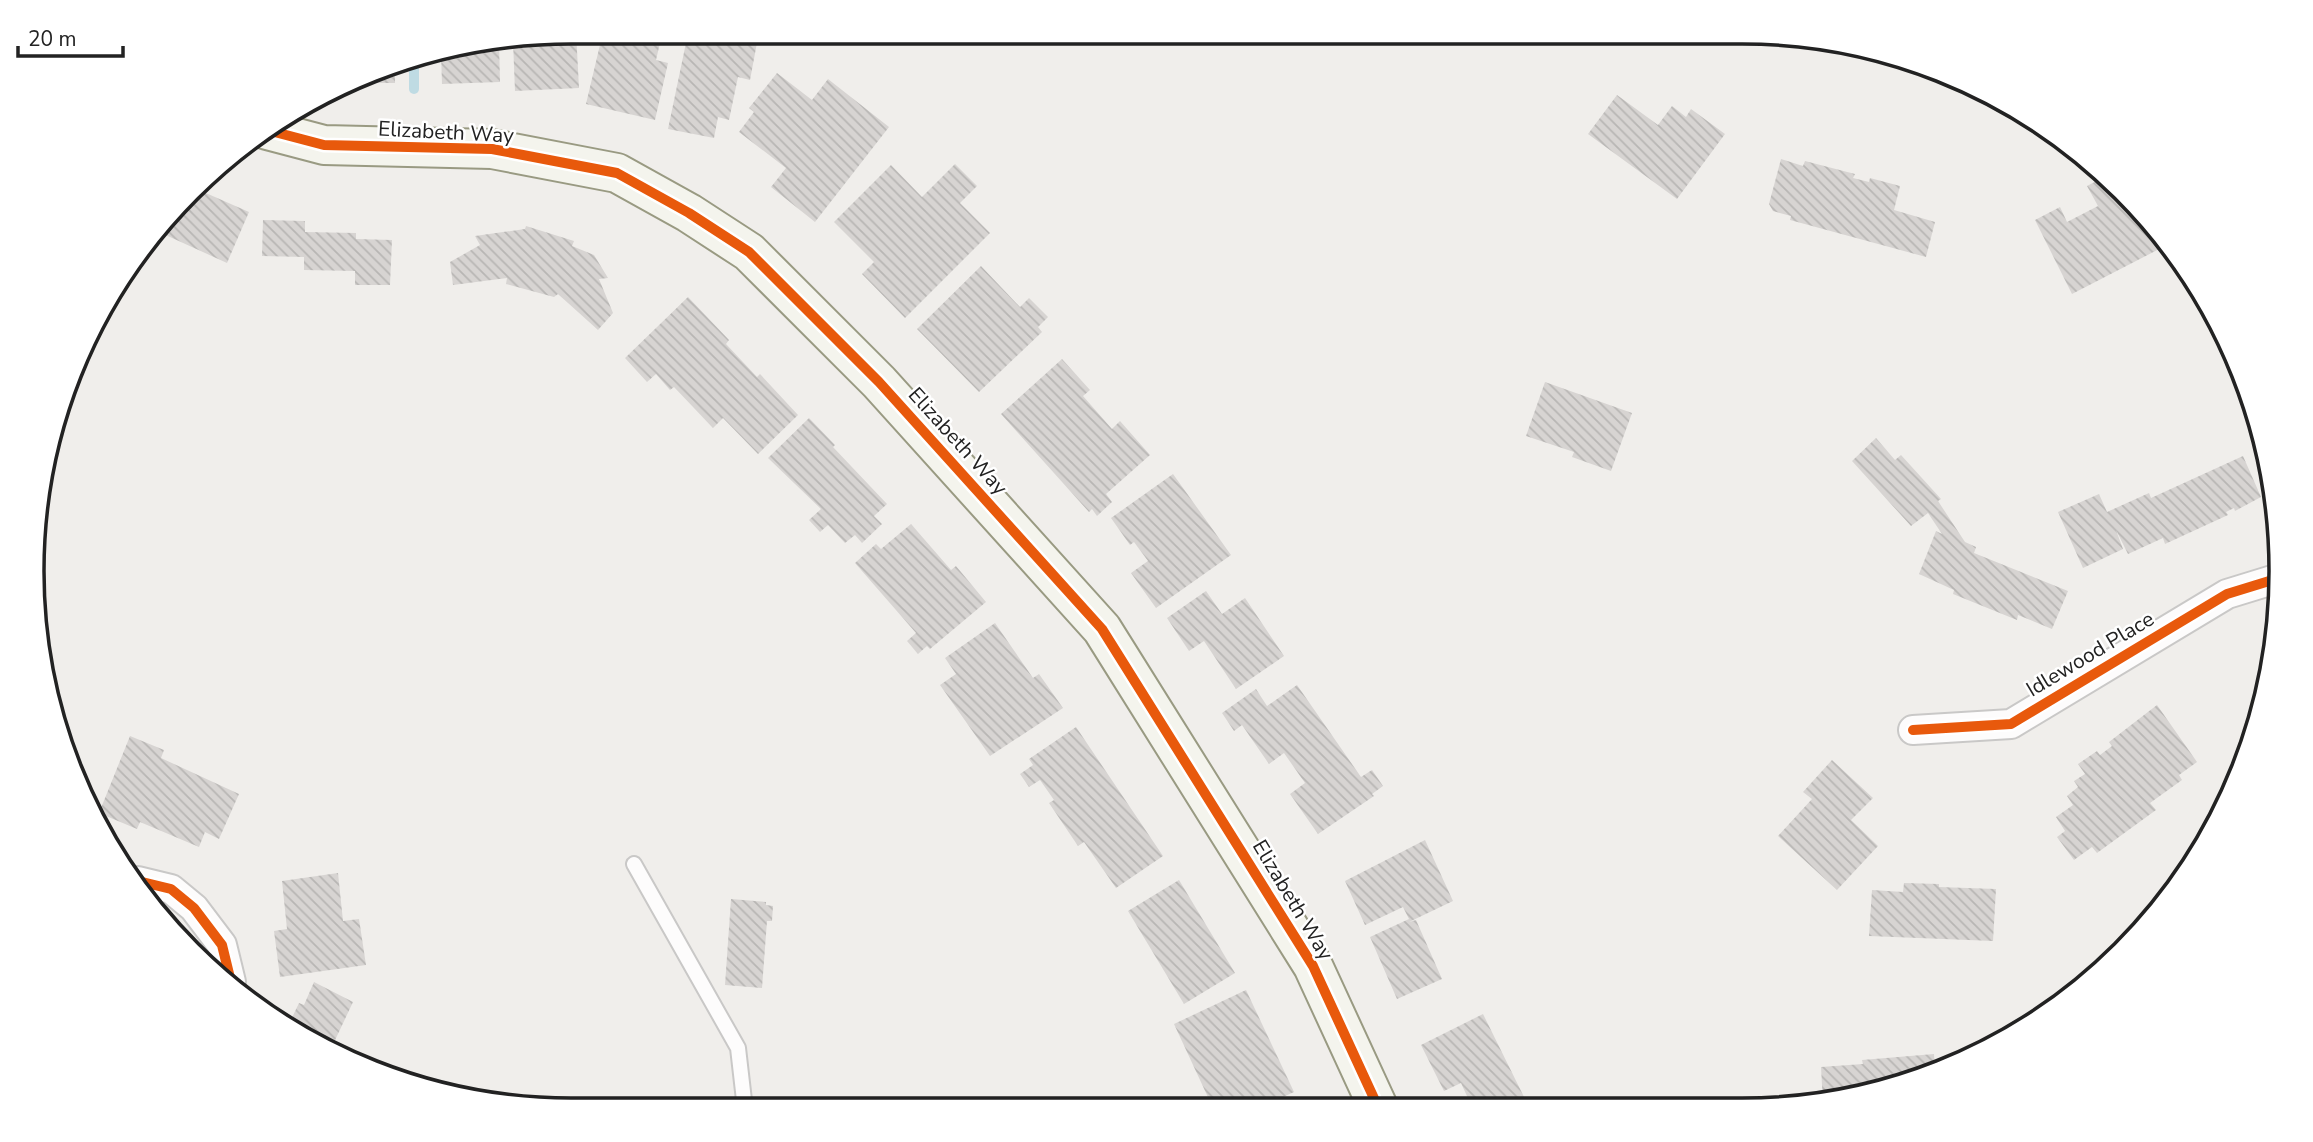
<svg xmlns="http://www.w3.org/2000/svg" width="2313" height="1142" viewBox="0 0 2313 1142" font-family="'Nunito Sans',sans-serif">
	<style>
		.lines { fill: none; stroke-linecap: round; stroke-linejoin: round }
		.stream { stroke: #bfdbe3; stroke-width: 10 }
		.building { fill: url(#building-back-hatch) }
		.lane-casing { stroke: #c9c8c7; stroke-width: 18 }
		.street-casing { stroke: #c9c8c7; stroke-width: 32 }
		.secondary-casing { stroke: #999a82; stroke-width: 42 }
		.lane { stroke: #fdfcfc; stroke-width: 14 }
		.street { stroke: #fdfcfc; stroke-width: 28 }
		.secondary { stroke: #f4f4ed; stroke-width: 38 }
		.cycleway-casing { stroke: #fff; stroke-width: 15 }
		.cycleway { stroke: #e8590c; stroke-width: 10 }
		.labels { text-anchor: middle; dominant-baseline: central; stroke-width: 5; stroke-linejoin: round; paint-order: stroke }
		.street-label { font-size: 21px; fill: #222; stroke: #fff }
		.rim { fill: none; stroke: #222; stroke-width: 3.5 }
	</style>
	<defs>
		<pattern id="building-back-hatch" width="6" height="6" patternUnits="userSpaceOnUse" patternTransform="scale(1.75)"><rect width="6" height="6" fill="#d7d4d2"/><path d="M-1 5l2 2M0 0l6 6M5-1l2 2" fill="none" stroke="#b8b6b4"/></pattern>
	</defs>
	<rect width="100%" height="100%" fill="#f0eeeb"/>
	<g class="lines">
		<polyline class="stream" points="414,89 414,58"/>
	</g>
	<g class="building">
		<polygon points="576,32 579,88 515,91 513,41"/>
		<polygon points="603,32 622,32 622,34 660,43 656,60 668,63 655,120 586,104"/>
		<polygon points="698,32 759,32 750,80 738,77 729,120 718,117 714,138 668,129 687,38 696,41"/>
		<polygon points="499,43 500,82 442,84 441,53"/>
		<polygon points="395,61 395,83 355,83"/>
		<polygon points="777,73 812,100 828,79 889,127 815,222 771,187 786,168 739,132 754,112 749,108"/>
		<polygon points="1617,95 1658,125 1672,106 1686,117 1691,109 1725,134 1677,199 1588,134"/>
		<polygon points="1781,159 1803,166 1805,161 1855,174 1853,178 1869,182 1870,178 1900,186 1894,210 1935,222 1926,257 1790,220 1791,216 1773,211 1769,204"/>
		<polygon points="955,164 977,186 960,203 990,233 905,318 862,274 874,262 834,222 891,165 922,197"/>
		<polygon points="2106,176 2147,215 2167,245 2072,294 2035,220 2060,207 2067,222 2098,206 2087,186"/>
		<polygon points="199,190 249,212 227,263 159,232"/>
		<polygon points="263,220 305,221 305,232 356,233 356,239 392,240 390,285 355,285 355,271 304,270 304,257 262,256"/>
		<polygon points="526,226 574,241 572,246 594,255 608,278 599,279 613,313 598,330 558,294 554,297 506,284 507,278 453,285 450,262 480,245 475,236 525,229"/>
		<polygon points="981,266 1020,307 1029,298 1048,317 1038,327 1042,332 979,392 917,329"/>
		<polygon points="688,297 729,340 726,344 757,377 760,374 798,415 758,454 723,418 713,428 674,387 670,390 656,374 647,382 625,358"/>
		<polygon points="1062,359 1090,390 1083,396 1112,429 1120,421 1150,455 1106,494 1112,502 1097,516 1092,509 1089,512 1001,414"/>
		<polygon points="1545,382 1632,413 1611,471 1572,457 1574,452 1526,436"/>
		<polygon points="809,418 835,445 833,447 887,504 874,516 882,524 862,543 855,535 845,543 828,525 820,532 809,520 821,509 768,458"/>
		<polygon points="1876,438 1895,460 1901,455 1941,499 1938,501 1965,542 1976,547 1974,553 2068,591 2052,629 2018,615 2017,620 1953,594 1954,590 1919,574 1936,531 1942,534 1928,513 1911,526 1852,461"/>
		<polygon points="2243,456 2261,497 2235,511 2234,508 2226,512 2228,515 2165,544 2163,538 2128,554 2116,530 2123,549 2083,568 2058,512 2099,494 2107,512 2149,493 2151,498"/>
		<polygon points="1173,474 1231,555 1156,608 1131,573 1148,561 1134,542 1130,545 1111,518"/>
		<polygon points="911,524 951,570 956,566 986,602 930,649 927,646 918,654 907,641 916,633 855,563 876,544 881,549"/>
		<polygon points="1206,591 1222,614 1245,598 1284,656 1236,689 1204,641 1189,651 1167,618"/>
		<polygon points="995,623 1033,678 1039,674 1063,708 990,756 940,685 956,674 945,658"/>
		<polygon points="1297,685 1361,777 1372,770 1383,786 1372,794 1374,796 1318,834 1290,794 1305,783 1284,753 1269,764 1242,725 1234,731 1222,713 1256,689 1267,706"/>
		<polygon points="2157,705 2197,762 2179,775 2182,780 2150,803 2156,810 2097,853 2092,847 2074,860 2057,837 2065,831 2056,817 2073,805 2067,796 2078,787 2074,781 2085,774 2078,764 2097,751 2100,755 2112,746 2109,742"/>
		<polygon points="1076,727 1163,856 1116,888 1084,842 1078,846 1049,803 1054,800 1040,780 1029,787 1020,774 1033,765 1029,759"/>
		<polygon points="130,736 164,750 161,758 239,794 219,839 205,832 199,847 140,822 137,829 99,813"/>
		<polygon points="1832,760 1873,798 1851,820 1878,846 1837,890 1778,836 1812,799 1803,792"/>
		<polygon points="1425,840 1453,901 1409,922 1416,920 1442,979 1397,999 1370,937 1409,919 1403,907 1365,925 1345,881"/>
		<polygon points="338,873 343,921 359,919 366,965 280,977 274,931 287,929 282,881"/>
		<polygon points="1179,880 1235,973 1184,1004 1128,911"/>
		<polygon points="1904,883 1939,884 1939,887 1996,889 1993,941 1869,936 1872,890 1903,892"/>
		<polygon points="731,899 766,902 766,905 773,906 772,921 767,921 762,988 725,985"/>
		<polygon points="314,982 353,1002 329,1053 289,1024 299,1003 304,1005"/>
		<polygon points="1246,990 1294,1092 1261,1107 1213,1108 1174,1024"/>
		<polygon points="1483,1014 1529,1107 1472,1107 1461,1083 1444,1091 1421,1045"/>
		<polygon points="1934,1054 1935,1073 1823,1103 1821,1067 1863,1064 1862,1060"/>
	</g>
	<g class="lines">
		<defs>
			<polyline id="lane" points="634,864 738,1048 745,1109"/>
			<g id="street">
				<polyline points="1913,730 2011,724 2227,594 2279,578"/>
				<polyline points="138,881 171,889 194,908 222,945 231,982"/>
			</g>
			<polyline id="secondary" points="267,130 324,145 492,149 617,173 689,213 749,252 879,382 1102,629 1313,966 1378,1107"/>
		</defs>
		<use href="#lane" class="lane-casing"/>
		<use href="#street" class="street-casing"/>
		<use href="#secondary" class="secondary-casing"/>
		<use href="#lane" class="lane"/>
		<use href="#street" class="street"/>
		<use href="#secondary" class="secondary"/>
		<defs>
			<g id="cycleway">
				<polyline points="267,130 324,145 492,149 617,173 689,213 749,252 879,382 1102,629 1313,966 1378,1107"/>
				<polyline points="1913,730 2011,724 2227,594 2279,578"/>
				<polyline points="138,881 171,889 194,908 222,945 231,982"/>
			</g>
		</defs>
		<use href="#cycleway" class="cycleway-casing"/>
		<use href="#cycleway" class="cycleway"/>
	</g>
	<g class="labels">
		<g class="street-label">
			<text transform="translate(446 132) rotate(3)">Elizabeth Way</text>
			<text transform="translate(958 441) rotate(48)">Elizabeth Way</text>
			<text transform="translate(2090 654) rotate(-31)">Idlewood Place</text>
			<text transform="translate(1293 900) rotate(59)">Elizabeth Way</text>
		</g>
	</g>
	<path d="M0 0H2313V1142H0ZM571 44H1742A527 527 0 0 1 2269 571V571A527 527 0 0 1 1742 1098H571A527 527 0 0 1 44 571V571A527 527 0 0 1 571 44Z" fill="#fff" fill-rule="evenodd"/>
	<path class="rim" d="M571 44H1742A527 527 0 0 1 2269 571V571A527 527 0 0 1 1742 1098H571A527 527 0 0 1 44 571V571A527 527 0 0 1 571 44Z"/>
	<path d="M18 46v10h105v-10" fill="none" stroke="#222222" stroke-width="3.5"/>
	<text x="28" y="46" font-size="21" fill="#222222" stroke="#ffffff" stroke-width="5" paint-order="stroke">20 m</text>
</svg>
